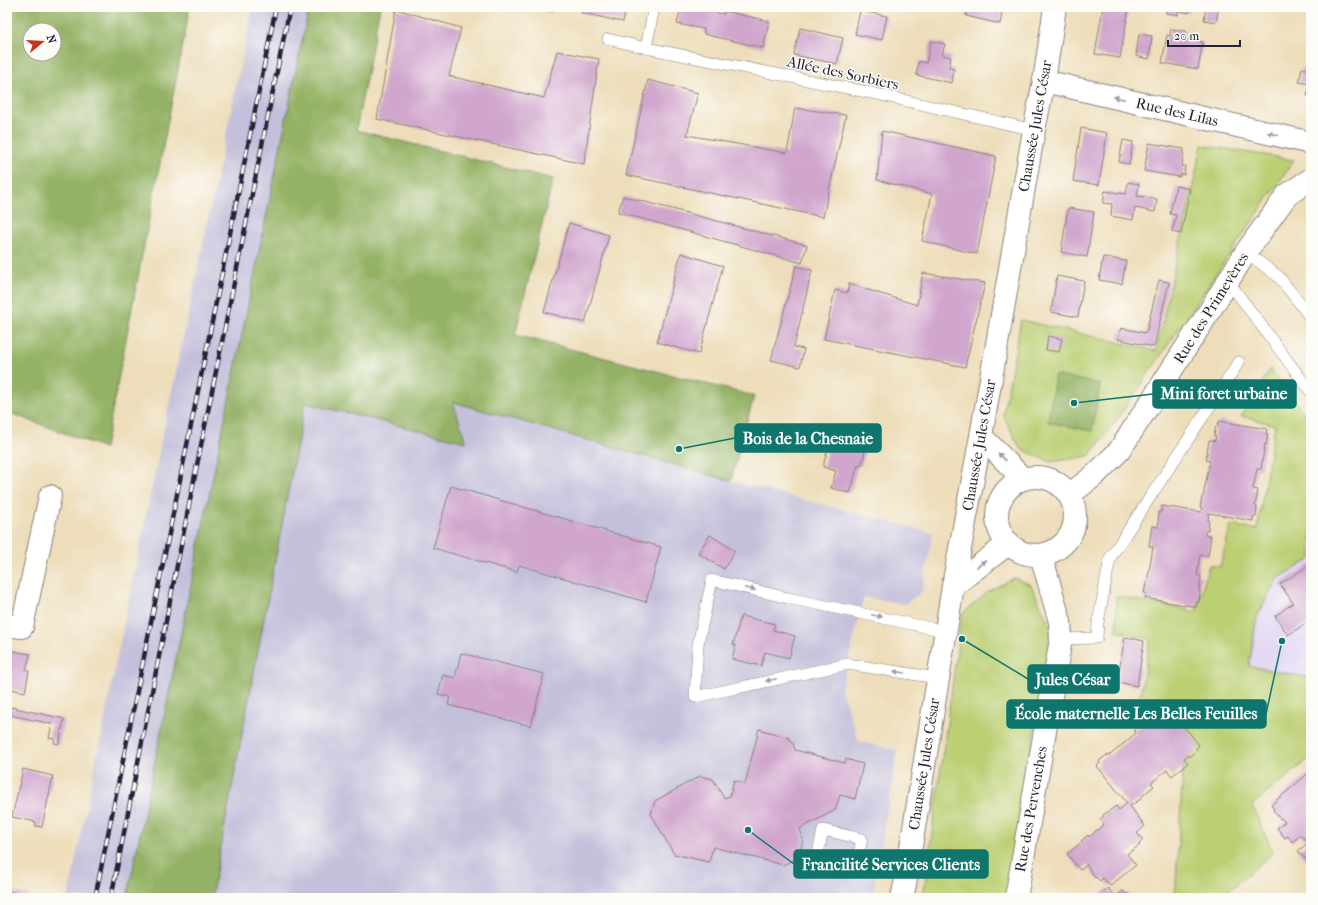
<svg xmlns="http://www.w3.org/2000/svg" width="1318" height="905" viewBox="0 0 1318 905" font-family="'IM FELL French Canon',serif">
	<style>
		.built { fill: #e0d4f4 }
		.industrial { fill: #c4c0db }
		.green { fill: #bbcf73; stroke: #6e7857 }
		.forest { fill: #94b265; stroke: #5b6a50; fill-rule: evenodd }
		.building { fill: #d0a6cd }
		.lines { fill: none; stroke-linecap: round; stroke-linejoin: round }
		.lane-casing { stroke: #88807a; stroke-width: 12 }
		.street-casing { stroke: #88807a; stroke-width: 24 }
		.primary-casing { stroke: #88807a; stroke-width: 24 }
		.lane { stroke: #fff; stroke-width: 11 }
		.street { stroke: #fff; stroke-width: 22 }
		.primary { stroke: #fff; stroke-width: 22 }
		.rail-casing { stroke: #22223b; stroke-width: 4.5 }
		.rail { stroke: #fdfcf7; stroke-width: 3; stroke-dasharray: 9; stroke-linecap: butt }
		.oneway { fill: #9c9ca7 }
		.labels { text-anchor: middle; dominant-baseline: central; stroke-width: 3; stroke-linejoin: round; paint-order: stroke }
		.street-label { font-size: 15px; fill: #22223b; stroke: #fdfcf7 }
		.leader { fill: none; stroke: #0f766e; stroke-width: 1.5 }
		.callout-dot { fill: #0f766e; stroke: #fdfcf7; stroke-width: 1.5 }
		.callout { fill: #0f766e; stroke: #0f766e; stroke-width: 1.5 }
		.callout-label { font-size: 16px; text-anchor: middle; font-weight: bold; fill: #fff }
	</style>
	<rect width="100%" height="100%" fill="#fdfcf7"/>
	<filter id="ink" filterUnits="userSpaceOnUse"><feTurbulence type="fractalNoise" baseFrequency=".025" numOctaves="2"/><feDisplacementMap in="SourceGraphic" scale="8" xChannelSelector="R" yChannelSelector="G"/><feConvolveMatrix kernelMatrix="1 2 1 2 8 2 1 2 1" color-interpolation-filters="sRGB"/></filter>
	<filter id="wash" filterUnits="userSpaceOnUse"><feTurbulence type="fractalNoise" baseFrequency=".012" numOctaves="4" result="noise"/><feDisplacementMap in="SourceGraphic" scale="16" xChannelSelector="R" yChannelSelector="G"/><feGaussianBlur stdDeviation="0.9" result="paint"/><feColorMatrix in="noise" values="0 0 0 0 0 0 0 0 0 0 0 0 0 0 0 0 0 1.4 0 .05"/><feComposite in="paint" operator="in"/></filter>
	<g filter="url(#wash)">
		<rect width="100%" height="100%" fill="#edddba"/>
		<polygon class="built" points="1311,559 1311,678 1249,666 1257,617 1278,579"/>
		<g class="industrial">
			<polygon points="253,7 309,7 127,898 68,898 156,466"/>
			<polygon points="453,402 731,481 933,533 922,592 905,604 864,597 841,689 859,742 898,750 872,898 211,898 305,403 465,442"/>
		</g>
		<g class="green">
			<polygon points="1202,145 1294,160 1116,421 1089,456 1050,462 1020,448 1003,415 1021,320 1156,351"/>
			<polygon points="1270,369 1311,422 1308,458 1311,488 1311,559 1277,579 1257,617 1249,666 1311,678 1311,757 1252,805 1273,853 1220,898 1175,898 1187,707 1139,703 1150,639 1117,631 1116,596 1196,612 1209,565 1220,567 1231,525 1257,530 1275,425 1241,416"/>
			<polygon points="1014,578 1031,585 1051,628 1008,898 923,898 962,614 988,592"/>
		</g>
		<g class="forest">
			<path d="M7 7H190L105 448 7 412ZM30 30H54V54H30Z"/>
			<polygon points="309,7 380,7 356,130 553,179 515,335 754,396 731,481 453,402 466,442 305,403 211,898 127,898"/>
			<polygon points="527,7 552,7 551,12"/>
			<polygon points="1055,375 1100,384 1092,431 1048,422"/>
		</g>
		<g id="blocks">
			<g class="building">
				<polygon points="578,7 626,7 623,22 582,13"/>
				<polygon points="681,7 708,7 711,8 710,12 724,14 724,11 769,21 763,48 704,34 704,29 677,24"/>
				<polygon points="968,7 1003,7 1000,24 966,16"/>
				<polygon points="1103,7 1129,7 1120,58 1095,54"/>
				<polygon points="1167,7 1190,7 1189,13 1178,11 1178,15 1166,13"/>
				<polygon points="1206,7 1219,7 1216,22 1204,20"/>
				<polygon points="396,9 461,28 449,76 544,98 557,51 599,59 584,164 377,119"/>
				<polygon points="860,11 887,16 882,40 855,34"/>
				<polygon points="800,28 843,38 837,64 794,55"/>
				<polygon points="1171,29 1186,31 1184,39 1203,42 1198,69 1162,63 1167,35 1170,36"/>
				<polygon points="1139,34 1152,36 1149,59 1136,56"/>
				<polygon points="931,41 945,44 942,55 951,57 949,68 954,69 952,83 916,75 919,61 926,63"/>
				<polygon points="1302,68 1311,70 1311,96 1307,96 1310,84 1299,82"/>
				<polygon points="648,80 698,93 687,135 787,153 795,108 846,115 823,217 626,175"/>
				<polygon points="1081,128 1107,133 1099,185 1073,181"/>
				<polygon points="882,131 996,156 977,254 922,241 932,194 877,180"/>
				<polygon points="1123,140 1133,142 1129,164 1119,162"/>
				<polygon points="1149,143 1184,149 1182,166 1185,166 1184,175 1180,174 1180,177 1144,171"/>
				<polygon points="1128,182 1139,184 1137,196 1157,199 1155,212 1135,208 1133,220 1111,216 1112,204 1103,203 1105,191 1126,194"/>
				<polygon points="1176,186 1190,189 1181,234 1172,232 1176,215 1170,214"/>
				<polygon points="623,196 807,245 802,263 618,212"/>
				<polygon points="1068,208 1094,212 1087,257 1061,252"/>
				<polygon points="569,223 609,235 585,323 544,312"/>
				<polygon points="681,253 723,266 699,354 657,342"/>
				<polygon points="1103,257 1126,261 1122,284 1099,280"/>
				<polygon points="796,266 812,270 794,347 804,349 800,367 771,360"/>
				<polygon points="923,273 985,283 965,367 824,339 835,290 847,293 849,284 917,305"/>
				<polygon points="1057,276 1084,281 1078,317 1051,312"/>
				<polygon points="1159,280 1169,282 1154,347 1118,339 1121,328 1146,333"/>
				<polygon points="1048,336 1062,339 1059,352 1046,350"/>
				<polygon points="1219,421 1267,429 1266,434 1268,434 1266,445 1265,444 1261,469 1257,469 1253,489 1258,490 1255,506 1257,507 1256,517 1253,516 1253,521 1209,513 1208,520 1209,520 1208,530 1206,530 1205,535 1211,536 1208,556 1200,555 1197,575 1201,576 1199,592 1200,592 1199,602 1197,602 1196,607 1145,598 1146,593 1144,593 1146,583 1147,583 1153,547 1149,546 1152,526 1158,527 1159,522 1158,522 1159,512 1161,512 1162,506 1201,512 1202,508 1200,507 1202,497 1203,497 1210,461 1206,460 1209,440 1215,441 1216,436 1214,436 1216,426 1218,426"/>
				<polygon points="831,435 867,445 861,466 858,465 850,493 831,488 836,471 823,467"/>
				<polygon points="451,486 661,547 646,602 519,565 517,572 433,548"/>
				<polygon points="710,535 735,551 724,569 698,553"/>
				<polygon points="1311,564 1311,620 1288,635 1275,616 1293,603 1280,584"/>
				<polygon points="741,616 775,624 773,630 795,636 789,658 765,652 761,666 732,659 736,645 733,645"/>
				<polygon points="1125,637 1144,641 1137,686 1117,682"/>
				<polygon points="7,650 30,654 26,670 29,671 25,692 7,688"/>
				<polygon points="461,653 544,674 531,726 448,705 450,697 438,694 443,675 455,678"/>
				<polygon points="11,707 64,719 59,744 54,743 55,739 49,738 52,724 10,715 7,724 7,708 10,709"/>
				<polygon points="1170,709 1199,745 1196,749 1197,750 1189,757 1188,755 1184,758 1188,763 1172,776 1167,770 1151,783 1154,786 1141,797 1142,798 1130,806 1145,826 1137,833 1143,840 1139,844 1140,845 1127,854 1136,865 1110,886 1103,878 1100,881 1096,877 1095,878 1087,865 1080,870 1067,854 1082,842 1081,841 1088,835 1089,837 1104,824 1100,819 1104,816 1103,815 1116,806 1119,810 1127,803 1097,766 1100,763 1099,761 1107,755 1109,756 1136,733 1134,730 1150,717 1153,721 1157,718 1156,717 1164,710 1166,712"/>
				<polygon points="759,729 789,738 793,743 795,750 845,763 846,759 863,764 855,799 840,795 835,810 800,829 803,840 800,852 793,860 783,865 713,847 709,862 674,854 651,814 655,801 700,776 713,779 724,798 730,796 734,780 745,784"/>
				<polygon points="23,769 53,776 42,827 35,826 36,822 12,817"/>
				<polygon points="1311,771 1311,855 1305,859 1298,851 1308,843 1301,835 1292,842 1288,836 1285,838 1277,828 1285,822 1281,818 1280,819 1273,810 1274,809 1271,805"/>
				<polygon points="1108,888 1115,897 1123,891 1126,894 1127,893 1132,898 1096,898"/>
				<polygon points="7,891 29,895 28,898 7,898"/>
			</g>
		</g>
	</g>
	<g filter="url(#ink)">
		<use href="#blocks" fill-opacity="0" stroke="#88807a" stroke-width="1"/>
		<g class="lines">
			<defs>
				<g id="lane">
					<polyline points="608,39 646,48 872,93 1034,130"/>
					<polyline points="646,48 654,7"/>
					<polyline points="1246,252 1279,277 1311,318"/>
					<polyline points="1228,281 1311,392"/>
					<polyline points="1061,639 1097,638 1098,623 1110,558 1239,362"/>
					<polyline points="937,678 848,664 695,697 698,644 712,580 788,598 945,631"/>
					<polyline points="858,857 862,839 823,830 816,862 855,870 858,857 908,867"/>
				</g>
				<g id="street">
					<polyline points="1044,81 1311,143"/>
					<polyline points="981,436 1023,479"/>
					<circle cx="1036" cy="516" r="39"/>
					<polyline points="1069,495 1095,475 1119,451 1202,323 1246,252 1287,195 1311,179"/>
					<polyline points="953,586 1009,543"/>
					<polyline points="7,625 22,627 50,496"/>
					<polyline points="1016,898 1061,639 1060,622 1041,555"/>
				</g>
				<polyline id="primary" points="902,898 905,884 953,586 981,436 1034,130 1044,81 1055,7"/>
			</defs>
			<use href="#lane" class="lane-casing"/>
			<use href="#street" class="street-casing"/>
			<use href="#primary" class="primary-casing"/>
			<use href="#lane" class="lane"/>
			<use href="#street" class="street"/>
			<use href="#primary" class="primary"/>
			<defs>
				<g id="rail">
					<polyline points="95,898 276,7"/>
					<polyline points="111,898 196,470 290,7"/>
				</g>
			</defs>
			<use href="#rail" class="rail-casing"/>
			<use href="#rail" class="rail"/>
		</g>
		<defs><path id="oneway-solid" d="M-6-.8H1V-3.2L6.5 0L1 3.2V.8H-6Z"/></defs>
		<g class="oneway">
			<use href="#oneway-solid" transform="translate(1119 98) rotate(-167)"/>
			<use href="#oneway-solid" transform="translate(1273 134) rotate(-167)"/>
			<use href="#oneway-solid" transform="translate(1002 457) rotate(-134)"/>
			<use href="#oneway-solid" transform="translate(981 564) rotate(-37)"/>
			<use href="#oneway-solid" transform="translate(750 589) rotate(13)"/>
			<use href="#oneway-solid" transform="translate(877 616) rotate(12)"/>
			<use href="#oneway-solid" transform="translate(899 672) rotate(-171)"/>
			<use href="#oneway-solid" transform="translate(771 680) rotate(168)"/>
		</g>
	</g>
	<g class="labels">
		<g class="street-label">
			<text transform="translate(843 73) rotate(12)">Allée des Sorbiers</text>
			<text transform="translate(1177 112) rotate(13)">Rue des Lilas</text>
			<text transform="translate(1035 126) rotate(-80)">Chaussée Jules César</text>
			<text transform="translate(1211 308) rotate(-58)">Rue des Primevères</text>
			<text transform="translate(979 445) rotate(-80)">Chaussée Jules César</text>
			<text transform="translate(924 764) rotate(-81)">Chaussée Jules César</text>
			<text transform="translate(1031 809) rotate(-80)">Rue des Pervenches</text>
		</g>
	</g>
	<path class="leader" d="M1074 403L1153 394M679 449L735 438M962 639L1028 679M1282 641L1266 714M748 830L794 864"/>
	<g class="callout-dot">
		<circle cx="1074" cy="403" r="4"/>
		<circle cx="679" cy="449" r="4"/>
		<circle cx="962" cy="639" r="4"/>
		<circle cx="1282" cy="641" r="4"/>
		<circle cx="748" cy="830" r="4"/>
	</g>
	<g class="callout">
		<rect x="1153" y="380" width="143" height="28" rx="4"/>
		<rect x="735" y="424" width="146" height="28" rx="4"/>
		<rect x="1028" y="665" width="91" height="28" rx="4"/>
		<rect x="1007" y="700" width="259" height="28" rx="4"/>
		<rect x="794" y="850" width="194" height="28" rx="4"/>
	</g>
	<g class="callout-label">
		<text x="1224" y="399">Mini foret urbaine</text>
		<text x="808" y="444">Bois de la Chesnaie</text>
		<text x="1073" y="685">Jules César</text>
		<text x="1136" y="719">École maternelle Les Belles Feuilles</text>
		<text x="891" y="870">Francilité Services Clients</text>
	</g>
	<rect width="1318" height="905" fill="none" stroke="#fdfcf7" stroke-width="24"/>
	<g transform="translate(42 42) rotate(72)"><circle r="19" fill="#fdfcf7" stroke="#a5a5ac"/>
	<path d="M0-3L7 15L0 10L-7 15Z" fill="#c8321e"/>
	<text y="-6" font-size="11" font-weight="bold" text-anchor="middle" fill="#22223b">N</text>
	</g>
	<path d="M1168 40v6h72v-6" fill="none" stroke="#22223b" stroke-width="2"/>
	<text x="1174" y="40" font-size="12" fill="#22223b" stroke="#fdfcf7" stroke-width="3" paint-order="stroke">20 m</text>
</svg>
